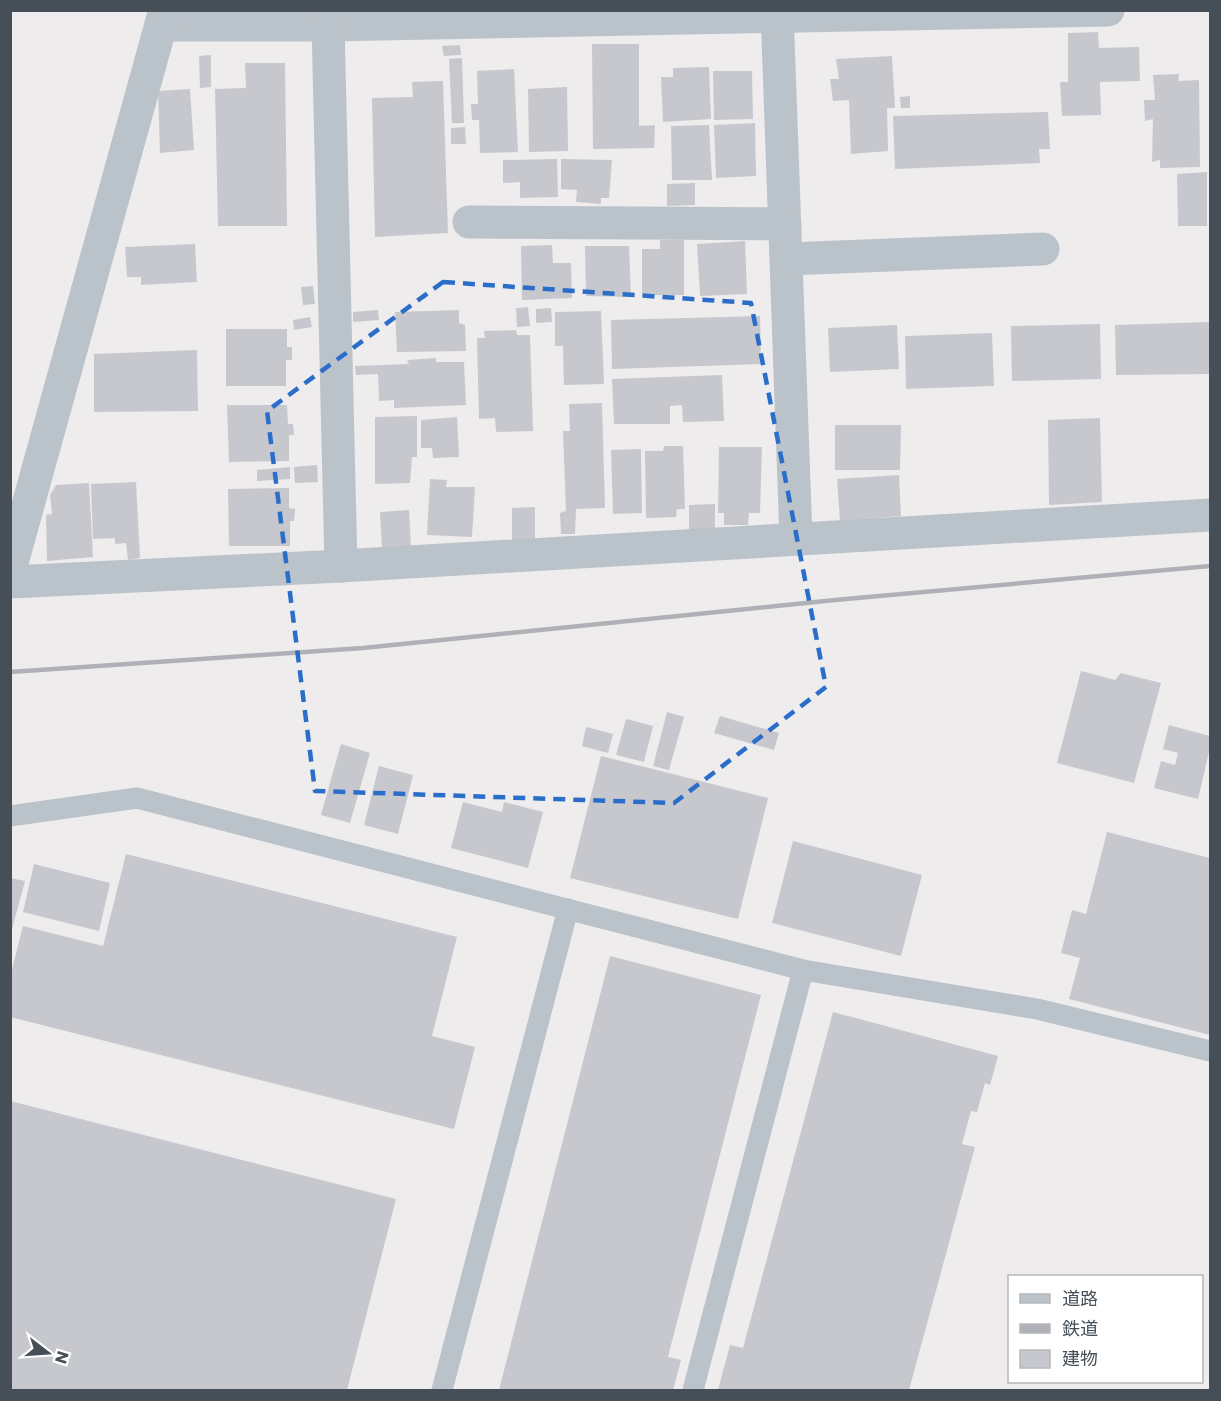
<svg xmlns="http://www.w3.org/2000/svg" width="1221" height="1401" viewBox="0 0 1221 1401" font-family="Poppins,'Noto Sans JP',sans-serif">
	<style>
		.building { fill: #c7c8ce }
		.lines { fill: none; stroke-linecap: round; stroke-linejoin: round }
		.service { stroke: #bbc3ca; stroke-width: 21 }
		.minor { stroke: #bbc3ca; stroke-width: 33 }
		.rail { stroke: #afb1b6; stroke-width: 4.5 }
		.marked { fill: none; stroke: #2a6eca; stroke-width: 4.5; stroke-dasharray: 12 8; stroke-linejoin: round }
	</style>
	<rect width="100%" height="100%" fill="#eeecec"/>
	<g class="building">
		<polygon points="1098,32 1099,48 1139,47 1140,81 1100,82 1101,115 1062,116 1060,82 1068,82 1068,33"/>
		<polygon points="592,44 639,44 639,126 655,125 654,148 593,149"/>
		<polygon points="460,45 461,55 444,56 442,46"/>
		<polygon points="211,55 211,87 200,88 199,56"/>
		<polygon points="892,56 895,108 887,108 888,151 851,154 849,100 833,101 830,79 839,79 836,59"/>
		<polygon points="462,58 464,123 452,123 449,59"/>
		<polygon points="245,63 285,63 287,226 218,226 215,89 246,88"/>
		<polygon points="709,67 711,119 663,122 661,77 673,77 673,68"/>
		<polygon points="514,69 518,152 480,153 479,120 472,120 471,104 478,104 477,71"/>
		<polygon points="713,71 752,71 753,119 714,120"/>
		<polygon points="1179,74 1178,81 1199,80 1200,167 1160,168 1160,160 1152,162 1153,119 1145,121 1144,100 1155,100 1153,75"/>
		<polygon points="443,81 448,233 375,237 372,98 413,97 412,82"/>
		<polygon points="567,87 568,151 529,152 528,89"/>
		<polygon points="190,89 194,150 160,153 158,91"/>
		<polygon points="910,96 910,108 901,108 900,97"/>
		<polygon points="1048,112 1050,149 1039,149 1040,163 895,169 893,116"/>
		<polygon points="755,123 756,176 716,178 714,125"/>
		<polygon points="709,125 712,180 672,180 671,126"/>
		<polygon points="465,127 466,144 451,144 451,128"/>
		<polygon points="557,159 558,197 520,198 520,182 503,183 503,160"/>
		<polygon points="561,159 612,160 609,198 601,198 601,204 576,202 577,190 561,189"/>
		<polygon points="1207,172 1207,226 1178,226 1177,174"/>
		<polygon points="695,183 695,205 667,206 667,184"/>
		<polygon points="660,240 684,240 684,295 642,295 642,249 660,249"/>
		<polygon points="745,241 747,294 700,296 697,244"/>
		<polygon points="195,244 197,282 141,285 141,277 127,277 125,247"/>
		<polygon points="552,245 553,263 571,263 572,298 522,300 521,246"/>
		<polygon points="585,246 629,246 631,297 586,296"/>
		<polygon points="313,286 315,304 303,305 301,287"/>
		<polygon points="528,307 530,326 517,327 516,308"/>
		<polygon points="551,308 552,322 536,323 536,309"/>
		<polygon points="378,310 379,320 353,322 353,312"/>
		<polygon points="459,310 459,323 465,325 466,351 397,352 395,312"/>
		<polygon points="601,311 604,384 564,385 563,346 555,346 555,312"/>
		<polygon points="760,316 761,364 612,369 611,320"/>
		<polygon points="310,317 312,327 294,330 293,320"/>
		<polygon points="1210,322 1210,374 1116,375 1115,325"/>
		<polygon points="1100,324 1101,379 1012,381 1011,326"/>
		<polygon points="897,325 899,369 830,372 828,328"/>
		<polygon points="226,329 287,329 287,347 292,347 292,360 286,360 286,386 226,386"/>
		<polygon points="516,330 517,335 530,335 533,431 496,432 495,418 479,419 477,338 485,338 484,331"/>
		<polygon points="992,333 994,386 906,389 905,336"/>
		<polygon points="197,350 198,411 94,412 94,354"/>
		<polygon points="436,358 436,362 464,362 466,405 394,408 394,400 379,401 378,374 356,375 355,366 409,364 407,360"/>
		<polygon points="722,375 724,421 683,422 682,405 670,406 670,424 614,424 612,379"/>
		<polygon points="602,403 605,508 576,509 575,534 561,534 560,513 566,511 563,431 570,431 569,404"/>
		<polygon points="227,405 287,405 288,424 293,424 294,435 289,435 289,461 229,462"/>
		<polygon points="417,416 417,457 412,457 410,483 375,484 375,417"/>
		<polygon points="457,417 459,457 433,458 432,448 421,448 421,420"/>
		<polygon points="1100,418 1102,502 1049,505 1048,420"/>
		<polygon points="835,425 901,425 900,470 835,470"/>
		<polygon points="664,446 683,446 685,509 677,509 676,517 646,518 645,451 663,451"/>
		<polygon points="719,447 762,447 760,513 749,513 748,525 724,525 724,513 718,513"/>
		<polygon points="641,449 642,513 613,514 611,450"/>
		<polygon points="317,465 318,482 295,483 294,467"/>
		<polygon points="290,467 290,479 257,481 257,470"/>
		<polygon points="899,475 901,516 840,521 837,479"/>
		<polygon points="430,479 447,480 446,487 475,487 472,537 427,535"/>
		<polygon points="136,482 140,558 128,560 126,543 115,544 115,538 93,539 91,484"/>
		<polygon points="89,483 93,557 47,561 46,515 52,514 50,495 56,485"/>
		<polygon points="289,488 289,508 295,509 294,521 290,521 290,546 229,546 228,489"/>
		<polygon points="715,504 715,528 689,530 689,505"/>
		<polygon points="535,507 535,541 512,541 512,508"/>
		<polygon points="409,510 411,546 382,548 380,512"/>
		<polygon points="1081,671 1115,680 1121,673 1161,683 1134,783 1057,763"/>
		<polygon points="667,712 684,717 669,770 653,766"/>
		<polygon points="720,716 779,733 774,750 714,733"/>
		<polygon points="626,719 653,726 644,762 616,755"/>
		<polygon points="1169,725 1210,736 1210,748 1198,799 1154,788 1161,761 1175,765 1178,753 1163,749"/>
		<polygon points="586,727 613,734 608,753 582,746"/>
		<polygon points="341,744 370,753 350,823 321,815"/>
		<polygon points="601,756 768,798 738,919 570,878"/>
		<polygon points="379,766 413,775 398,834 364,825"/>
		<polygon points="463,802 502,812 504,802 543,812 528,868 451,848"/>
		<polygon points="1107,832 1210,858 1210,1035 1069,999 1080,958 1061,953 1072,910 1086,914"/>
		<polygon points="793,841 922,875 901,956 772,923"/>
		<polygon points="126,854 457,937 432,1036 475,1047 454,1129 10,1017 10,977 23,926 103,946"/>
		<polygon points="34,864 110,883 99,931 23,912"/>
		<polygon points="10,878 25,881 11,933 10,933"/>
		<polygon points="610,956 761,995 668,1357 681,1360 673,1390 499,1390"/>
		<polygon points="833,1012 998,1056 990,1085 985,1083 977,1112 971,1111 962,1144 975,1147 909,1390 718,1390 730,1345 743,1348"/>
		<polygon points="10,1101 396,1199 347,1390 10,1390"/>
	</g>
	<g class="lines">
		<g class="service">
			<polyline points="10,816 137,798 803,970 1037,1009 1210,1051"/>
			<polyline points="442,1390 568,909"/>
			<polyline points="693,1390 803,970"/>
		</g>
		<g class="minor">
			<polyline points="777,10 796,539"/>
			<polyline points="161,25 328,25 1108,10"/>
			<polyline points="328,25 341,566"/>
			<polyline points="469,222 785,224"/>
			<polyline points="787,259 1043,249"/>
			<polyline points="10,570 165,10"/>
			<polyline points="10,582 341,566 1210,515"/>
		</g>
		<polyline class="rail" points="10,672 363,648 835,600 1210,566"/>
	</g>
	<path class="marked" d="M443 282 751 303 826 687 674 803 315 791 267 411Z"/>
	<rect width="1221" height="1401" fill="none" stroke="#464f57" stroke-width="24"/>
	<rect x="1008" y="1275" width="195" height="108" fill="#ffffff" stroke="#b5b9bc" stroke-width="1.5"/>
	<rect x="1020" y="1294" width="30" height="9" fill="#bbc3ca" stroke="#b5b9bc" stroke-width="1.5"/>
	<text x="1062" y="1305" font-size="18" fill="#464f57">道路</text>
	<rect x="1020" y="1324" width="30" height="9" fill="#afb1b6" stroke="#b5b9bc" stroke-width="1.5"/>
	<text x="1062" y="1335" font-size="18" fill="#464f57">鉄道</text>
	<rect x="1020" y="1350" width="30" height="18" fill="#c7c8ce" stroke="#b5b9bc" stroke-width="1.5"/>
	<text x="1062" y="1365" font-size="18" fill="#464f57">建物</text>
	<g transform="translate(48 1353) rotate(107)" stroke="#ffffff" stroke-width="4.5" paint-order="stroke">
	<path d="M0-4.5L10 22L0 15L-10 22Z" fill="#464f57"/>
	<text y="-9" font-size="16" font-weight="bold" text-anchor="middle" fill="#464f57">N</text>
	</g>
</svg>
